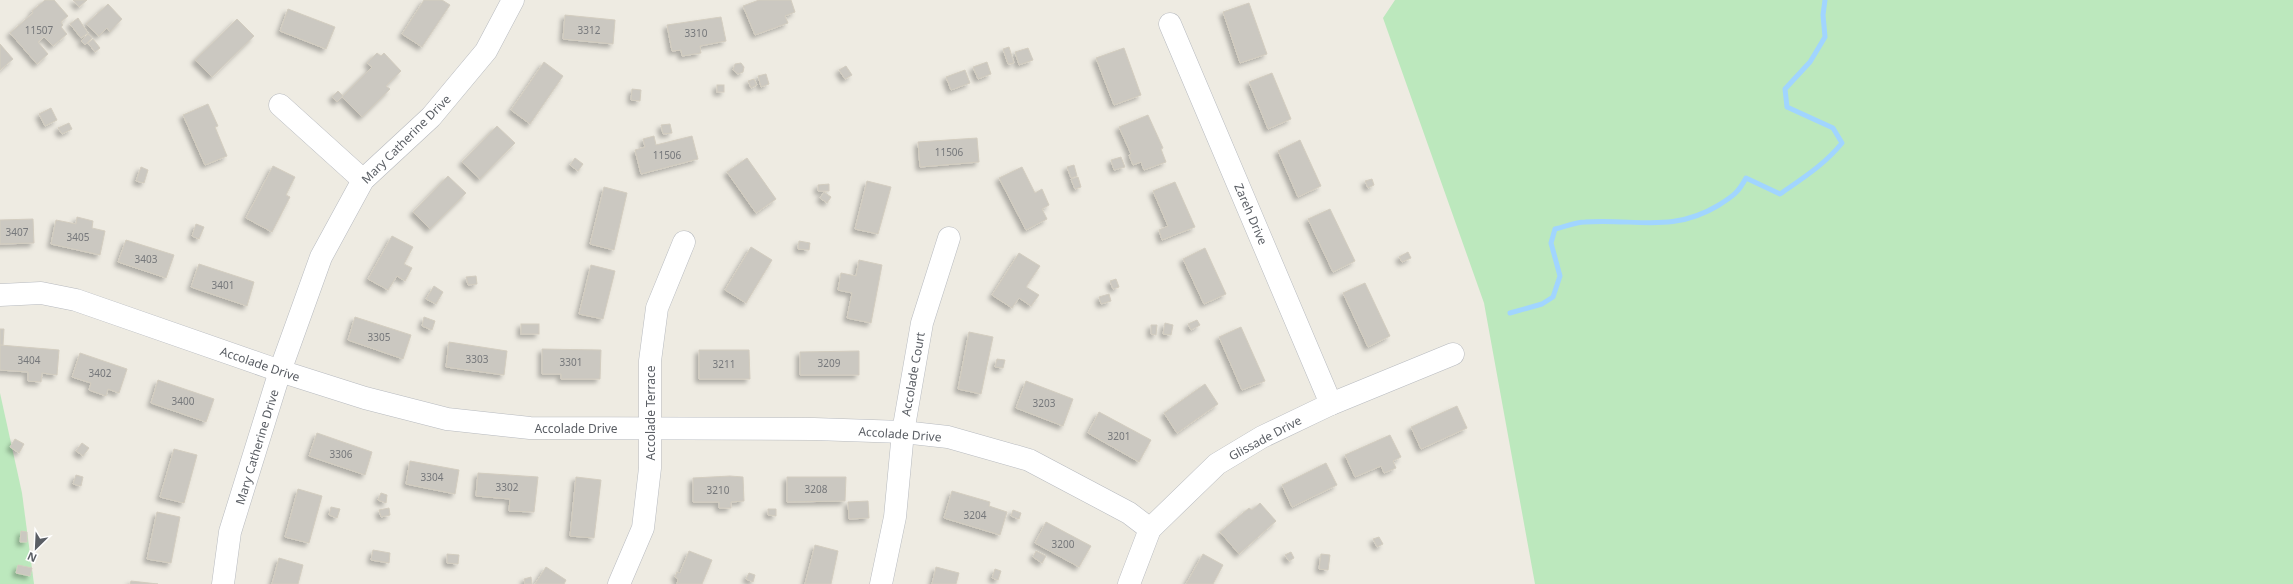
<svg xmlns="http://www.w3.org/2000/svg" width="2293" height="584" viewBox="0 0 2293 584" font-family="'Noto Sans',sans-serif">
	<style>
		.green { fill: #bce8bd }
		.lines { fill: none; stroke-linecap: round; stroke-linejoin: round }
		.stream { stroke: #a1d5ff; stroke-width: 5 }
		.building { fill: #cbc8c1; stroke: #d3cdc0; filter: url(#shadow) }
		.minor-casing { stroke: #b7babf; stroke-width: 23 }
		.minor { stroke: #fff; stroke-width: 22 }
		.labels { text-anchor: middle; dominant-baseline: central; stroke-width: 3; stroke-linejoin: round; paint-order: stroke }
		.number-label { font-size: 10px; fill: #76787b }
		.street-label { font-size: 12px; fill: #5a5e64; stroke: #fff }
	</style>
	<defs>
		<filter id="shadow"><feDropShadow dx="-3.5" dy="3.5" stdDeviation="2" flood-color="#0004"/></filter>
	</defs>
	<rect width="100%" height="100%" fill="#eeebe2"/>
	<g class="green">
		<polygon points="1395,0 2293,0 2293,584 1535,584 1484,303 1383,18"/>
		<polygon points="0,393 22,493 34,584 0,584"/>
	</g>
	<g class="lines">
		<path class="stream" d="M1510 313 1542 304 1553 297 1560 276 1551 243 1555 229C1565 227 1575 222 1585 222 1635 218 1671 234 1719 205 1733 196 1738 193 1746 178L1780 194C1803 178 1824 165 1842 143L1833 128 1787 107 1785 89 1810 62 1825 37 1823 15 1825 0"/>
	</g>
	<g class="building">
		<polygon points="45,0 54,0 68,16 61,22 63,25 61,27 67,34 53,46 44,37 38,42 48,54 37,64 10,33 33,13 32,11"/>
		<polygon points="73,0 87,0 79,7"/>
		<polygon points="424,0 442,0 450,5 422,47 402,34"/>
		<polygon points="759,0 791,0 795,12 785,16 788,23 755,35 743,6"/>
		<polygon points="1249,3 1267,54 1240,63 1223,12"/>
		<polygon points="108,4 122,19 110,32 107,28 99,36 86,24"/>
		<polygon points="288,9 335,27 326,49 280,31"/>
		<polygon points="565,15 615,20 613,44 563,39"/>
		<polygon points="721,17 726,41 700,46 701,53 682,56 681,50 672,51 667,25"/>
		<polygon points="78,18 88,33 81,38 70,24"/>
		<polygon points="237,19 254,36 212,77 195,60"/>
		<polygon points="88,34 92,38 85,45 81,41"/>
		<polygon points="93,39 100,48 95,52 88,43"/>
		<polygon points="0,44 13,59 0,70"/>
		<polygon points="1009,47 1014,63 1008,64 1003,49"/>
		<polygon points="1028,48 1033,60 1019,65 1015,52"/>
		<polygon points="1124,48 1141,95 1114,105 1096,58"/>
		<polygon points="377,53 381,56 384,53 401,71 386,86 390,89 362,117 342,97 372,67 367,63"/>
		<polygon points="544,62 563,76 530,124 511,110"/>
		<polygon points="987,62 991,74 978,79 973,67"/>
		<polygon points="741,63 744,67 743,72 738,74 733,70 735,64"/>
		<polygon points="846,66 852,75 845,79 839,70"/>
		<polygon points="965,70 970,83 951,90 946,77"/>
		<polygon points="1272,73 1291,119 1268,129 1249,82"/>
		<polygon points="766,74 769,84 761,87 758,76"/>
		<polygon points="754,79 757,85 751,88 748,81"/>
		<rect x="717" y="85" width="7" height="7"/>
		<polygon points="632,89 641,90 640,101 631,100"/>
		<polygon points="338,91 343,96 337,102 332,97"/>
		<polygon points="208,104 218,126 215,127 227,156 205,165 183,115"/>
		<polygon points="51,108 57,120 45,126 39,114"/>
		<polygon points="1148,115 1163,148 1161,149 1166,162 1144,170 1141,162 1133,165 1129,155 1131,154 1119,127"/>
		<polygon points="69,123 72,129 62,134 58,128"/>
		<polygon points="670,124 672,133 663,134 661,125"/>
		<polygon points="497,126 515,143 480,179 462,162"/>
		<polygon points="654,136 656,145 692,136 698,159 641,174 635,150 645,147 643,139"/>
		<polygon points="977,138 979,162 920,167 918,142"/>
		<polygon points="1300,140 1321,186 1298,197 1278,151"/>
		<polygon points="1121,157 1125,167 1114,170 1111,160"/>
		<polygon points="575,158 583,164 578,171 570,165"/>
		<polygon points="747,158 776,199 756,213 727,172"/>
		<polygon points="1074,165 1077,176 1071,178 1067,167"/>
		<polygon points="273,166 295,177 286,195 290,197 272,232 246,218"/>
		<polygon points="141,167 148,170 144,183 136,181"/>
		<polygon points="1022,167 1035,193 1042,189 1049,205 1042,209 1047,219 1026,230 999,178"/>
		<polygon points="448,176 466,193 430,229 413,212"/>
		<polygon points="1078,177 1081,187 1075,189 1071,179"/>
		<polygon points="1372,179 1374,185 1368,188 1365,181"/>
		<polygon points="867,181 891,187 878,234 855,229"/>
		<polygon points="1175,182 1195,227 1162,240 1159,230 1168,226 1153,191"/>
		<polygon points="829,184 829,191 818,191 818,185"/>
		<polygon points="604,187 627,193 614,250 590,244"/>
		<polygon points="824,192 831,197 827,203 820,198"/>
		<polygon points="1330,209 1355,261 1333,272 1308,219"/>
		<polygon points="77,217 93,221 92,228 105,231 100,255 51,244 56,220 76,224"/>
		<polygon points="33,219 34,243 0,244 0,220"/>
		<polygon points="196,224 204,227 199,239 192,236"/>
		<polygon points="392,236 413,247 404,264 412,268 405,281 397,276 388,290 368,279"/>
		<polygon points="126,240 174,255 166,278 118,262"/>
		<polygon points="799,241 810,243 809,250 798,249"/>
		<polygon points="751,247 772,260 746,303 725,290"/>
		<polygon points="1205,248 1226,294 1204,304 1183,259"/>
		<polygon points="1408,252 1411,258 1402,262 1399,257"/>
		<polygon points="1019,253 1040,266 1026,287 1039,295 1031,306 1019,298 1012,308 992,295"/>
		<polygon points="859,260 882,265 871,323 847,318 852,293 838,290 841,273 856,276"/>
		<polygon points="199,264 254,282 247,306 191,287"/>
		<polygon points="591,265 615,271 603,319 579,314"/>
		<polygon points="476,276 477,284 468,285 466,277"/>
		<polygon points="1116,279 1119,287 1113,289 1110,281"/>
		<polygon points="1365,283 1390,336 1368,347 1343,293"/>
		<polygon points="434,286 443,292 436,304 426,299"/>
		<polygon points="1109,294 1111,301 1101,304 1099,297"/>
		<polygon points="355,317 411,335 403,359 348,340"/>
		<polygon points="424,317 435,321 432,330 422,326"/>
		<polygon points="1197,320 1200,325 1191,330 1188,324"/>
		<polygon points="1165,323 1173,325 1171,335 1163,334"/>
		<rect x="521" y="324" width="18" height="10"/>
		<polygon points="1151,325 1157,325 1156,335 1151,334"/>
		<polygon points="1241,327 1265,381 1242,390 1219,337"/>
		<polygon points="0,329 4,329 3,345 0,345"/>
		<polygon points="969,332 993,337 981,394 958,389"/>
		<polygon points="449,342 507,351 504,375 446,367"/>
		<polygon points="0,345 59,350 57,375 42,373 41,382 28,381 28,372 0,370"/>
		<polygon points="542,349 601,350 600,379 561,379 561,374 542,374"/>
		<polygon points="699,350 749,350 750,379 699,379"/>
		<polygon points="859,351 859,375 800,375 800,352"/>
		<polygon points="80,353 127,369 119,393 108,389 106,396 89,390 91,383 72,377"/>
		<polygon points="997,359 1005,360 1003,368 995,367"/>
		<polygon points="158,380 214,399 206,422 151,403"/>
		<polygon points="1026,381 1073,399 1063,426 1016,408"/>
		<polygon points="1205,384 1218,404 1177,433 1164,413"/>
		<polygon points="1457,406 1467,428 1421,449 1411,427"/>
		<polygon points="1099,412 1151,440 1139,462 1088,433"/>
		<polygon points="317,433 372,452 365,475 309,456"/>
		<polygon points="1390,435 1401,457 1393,461 1396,468 1384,473 1381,466 1355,477 1345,455"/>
		<polygon points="15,439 24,444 19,453 10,447"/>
		<polygon points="82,443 89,448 83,456 76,451"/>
		<polygon points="174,449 197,455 184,503 160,497"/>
		<polygon points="410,461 459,470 455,494 406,484"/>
		<polygon points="1326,463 1337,485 1292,507 1282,485"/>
		<polygon points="478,473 538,477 534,512 509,511 510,499 476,496"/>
		<polygon points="76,475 83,477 81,486 73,484"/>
		<polygon points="730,476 743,477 744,501 731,502 731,508 719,508 719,502 693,502 693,478"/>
		<polygon points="576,477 601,480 594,538 570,536"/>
		<polygon points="787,477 846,477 845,501 787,502"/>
		<polygon points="298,489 322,496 309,543 285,537"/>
		<polygon points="952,491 990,502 989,506 1007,512 1000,535 944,518"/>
		<polygon points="381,493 387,495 386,503 378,500"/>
		<polygon points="868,501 869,518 849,519 848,502"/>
		<polygon points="1260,503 1276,521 1239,554 1220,532 1249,508 1252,510"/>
		<polygon points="331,507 340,509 337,518 329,515"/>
		<polygon points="389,508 390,515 381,517 379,510"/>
		<polygon points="768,509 776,509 776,516 768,515"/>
		<polygon points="1013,510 1021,513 1019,519 1011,516"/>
		<polygon points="157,512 180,517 171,563 147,559"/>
		<polygon points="1046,522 1091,546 1079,567 1035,543"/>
		<polygon points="21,531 27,532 27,542 20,542"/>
		<polygon points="1379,537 1383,544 1377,547 1373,539"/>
		<polygon points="815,545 838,551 831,584 805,584"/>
		<polygon points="373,550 390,553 389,563 371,560"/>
		<polygon points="689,551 712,560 702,584 677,584 678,579 675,577 677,572 680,573"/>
		<polygon points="1036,551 1046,556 1042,563 1033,557"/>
		<polygon points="1291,552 1294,558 1289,561 1285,555"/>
		<polygon points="447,554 459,555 458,564 447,563"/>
		<polygon points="1203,554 1223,565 1213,584 1186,584"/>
		<polygon points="1321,554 1330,555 1328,570 1319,569"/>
		<polygon points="279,558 303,565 298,584 272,584"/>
		<polygon points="18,565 32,568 30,576 16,573"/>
		<polygon points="546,567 566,580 564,584 535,584"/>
		<polygon points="936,567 959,573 956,584 932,584"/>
		<polygon points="995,569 1001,571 998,580 992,578"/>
		<polygon points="749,573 755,575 753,582 746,579"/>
		<polygon points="531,577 532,584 525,584 524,579"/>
		<polygon points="131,581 158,584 130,584"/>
	</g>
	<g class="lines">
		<defs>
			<g id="minor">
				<polyline points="1170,24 1331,404"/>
				<polyline points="280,105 363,180"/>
				<polyline points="0,295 41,293 76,300 280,371 365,398 447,419 530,428 814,429 903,432 948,437 1029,460 1129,513 1150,529"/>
				<polyline points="223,584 230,532 280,371 321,257 363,180 431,117 486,51 513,0"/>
				<polyline points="619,584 643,528 650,468 650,361 657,308 684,242"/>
				<polyline points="881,584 895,517 903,432 922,323 949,238"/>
				<polyline points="1129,584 1150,529 1217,464 1262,437 1331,404 1453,354"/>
			</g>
		</defs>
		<use href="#minor" class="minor-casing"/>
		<use href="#minor" class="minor"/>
	</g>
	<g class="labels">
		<g class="number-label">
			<text x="39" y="30">11507</text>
			<text x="589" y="30">3312</text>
			<text x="696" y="33">3310</text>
			<text x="949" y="152">11506</text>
			<text x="667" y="155">11506</text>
			<text x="17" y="232">3407</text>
			<text x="78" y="237">3405</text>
			<text x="146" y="259">3403</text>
			<text x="223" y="285">3401</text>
			<text x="379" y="337">3305</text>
			<text x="477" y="359">3303</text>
			<text x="29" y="360">3404</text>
			<text x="571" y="362">3301</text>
			<text x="829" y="363">3209</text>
			<text x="724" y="364">3211</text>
			<text x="100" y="373">3402</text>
			<text x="183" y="401">3400</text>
			<text x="1044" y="403">3203</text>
			<text x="1119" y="436">3201</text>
			<text x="341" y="454">3306</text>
			<text x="432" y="477">3304</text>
			<text x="507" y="487">3302</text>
			<text x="816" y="489">3208</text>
			<text x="718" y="490">3210</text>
			<text x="975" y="515">3204</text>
			<text x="1063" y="544">3200</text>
		</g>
		<g class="street-label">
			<text transform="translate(406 139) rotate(-45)">Mary Catherine Drive</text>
			<text transform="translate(1251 214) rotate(67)">Zareh Drive</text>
			<text transform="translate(260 364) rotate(19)">Accolade Drive</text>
			<text transform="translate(913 374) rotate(-80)">Accolade Court</text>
			<text transform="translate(650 413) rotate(-90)">Accolade Terrace</text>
			<text x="576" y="428">Accolade Drive</text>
			<text transform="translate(900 434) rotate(4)">Accolade Drive</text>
			<text transform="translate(1265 438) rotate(-28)">Glissade Drive</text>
			<text transform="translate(257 447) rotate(-73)">Mary Catherine Drive</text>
		</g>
	</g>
	<g transform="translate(36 548) rotate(204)" stroke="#ffffff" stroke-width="3" paint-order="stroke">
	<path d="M0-3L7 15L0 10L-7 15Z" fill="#5a5e64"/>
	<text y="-6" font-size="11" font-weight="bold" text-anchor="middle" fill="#5a5e64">N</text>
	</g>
</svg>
